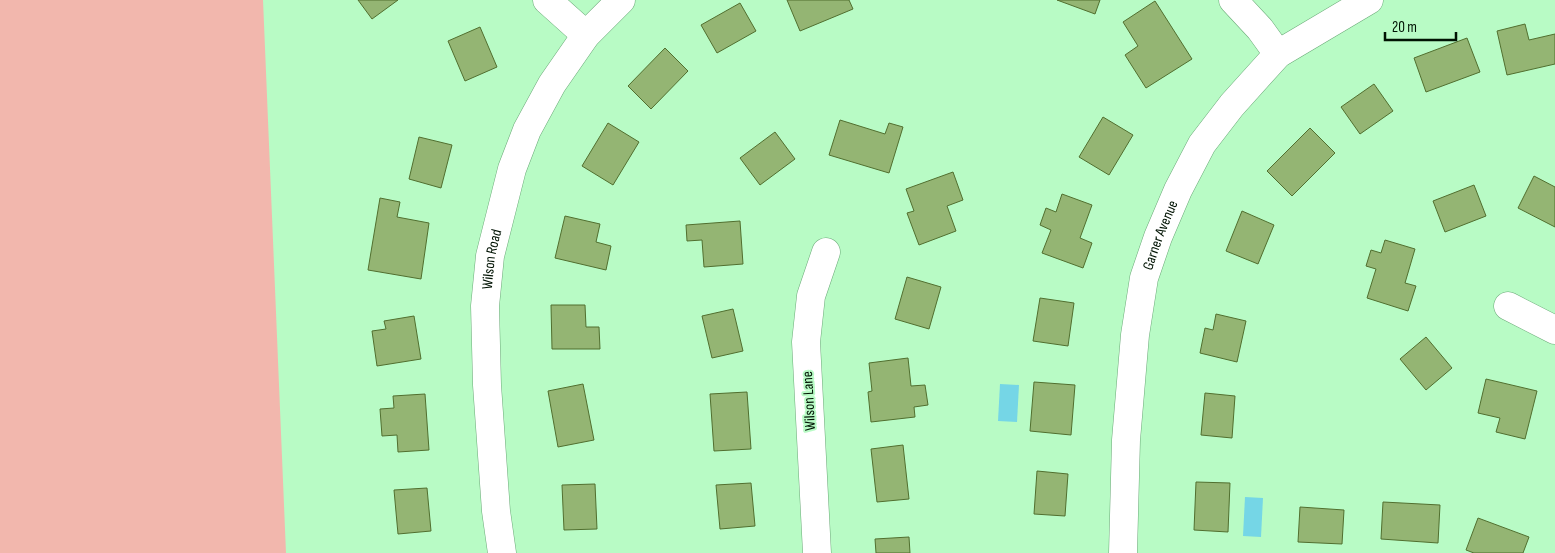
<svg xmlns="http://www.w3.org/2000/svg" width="1555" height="553" viewBox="0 0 1555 553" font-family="'Sofia Sans Condensed',sans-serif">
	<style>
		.green { fill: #f2b7ad }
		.water { fill: #75d6e6 }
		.building { fill: #94b573; stroke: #516f2f }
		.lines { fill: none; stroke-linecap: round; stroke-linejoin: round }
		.street-casing { stroke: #6aa977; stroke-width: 29 }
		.street { stroke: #fff; stroke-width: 28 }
		.labels { text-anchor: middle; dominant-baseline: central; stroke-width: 4; stroke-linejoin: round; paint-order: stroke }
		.street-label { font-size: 15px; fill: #001303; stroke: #b8fbc5 }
	</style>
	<rect width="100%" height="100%" fill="#b8fbc5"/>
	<polygon class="green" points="0,0 263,0 286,553 0,553"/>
	<g class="water">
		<polygon points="1000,384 1019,385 1017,422 998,421"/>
		<polygon points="1245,497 1263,498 1261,537 1243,536"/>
	</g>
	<g class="building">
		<polygon points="358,0 398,0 372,19"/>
		<polygon points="787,0 849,0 853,9 800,31"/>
		<polygon points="1057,0 1100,0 1095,14"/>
		<polygon points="1155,1 1192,59 1146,88 1125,55 1138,46 1123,22"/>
		<polygon points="740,3 756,31 717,53 701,25"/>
		<polygon points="1525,24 1529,40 1555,34 1555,64 1507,75 1497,31"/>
		<polygon points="480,27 497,67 465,81 448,41"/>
		<polygon points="1467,38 1480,72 1426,92 1414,58"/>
		<polygon points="665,48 688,71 651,109 628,86"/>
		<polygon points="1374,84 1393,111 1360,134 1341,107"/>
		<polygon points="1103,117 1133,135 1109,175 1079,157"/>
		<polygon points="840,120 885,134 889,123 903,127 889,173 829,155"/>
		<polygon points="608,123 639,142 613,185 582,166"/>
		<polygon points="1310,128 1335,153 1292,196 1267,171"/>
		<polygon points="775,132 795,159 760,185 740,158"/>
		<polygon points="419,137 452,145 441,188 409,179"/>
		<polygon points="953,172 963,200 947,206 956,231 919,245 907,213 914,211 906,189"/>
		<polygon points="1534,176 1555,187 1555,227 1518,208"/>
		<polygon points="1474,185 1486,216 1445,232 1433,201"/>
		<polygon points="1062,194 1092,205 1080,238 1092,243 1083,268 1042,253 1051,230 1040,225 1046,208 1056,212"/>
		<polygon points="380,198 400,202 397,217 429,223 421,279 368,270"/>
		<polygon points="1242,211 1274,225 1258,264 1226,251"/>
		<polygon points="565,216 600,224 596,242 611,246 606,270 555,258"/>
		<polygon points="740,221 743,264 704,267 702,240 687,241 686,225"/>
		<polygon points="1385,240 1415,249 1405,283 1416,286 1408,311 1367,298 1376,269 1366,266 1371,250 1381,253"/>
		<polygon points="907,277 941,287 929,329 895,319"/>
		<polygon points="1040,298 1074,303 1068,346 1033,341"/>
		<polygon points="551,305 585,305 586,327 599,327 600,349 552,349"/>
		<polygon points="733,309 743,351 712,358 702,316"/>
		<polygon points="1216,314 1246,321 1237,362 1200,353 1205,328 1213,330"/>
		<polygon points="414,316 421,359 377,366 372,331 386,329 384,321"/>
		<polygon points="1426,337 1452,368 1426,390 1400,359"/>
		<polygon points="908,358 911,386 925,385 928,405 914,407 915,417 871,422 868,392 872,391 869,363"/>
		<polygon points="1486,379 1537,391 1525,439 1496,432 1500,418 1478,413"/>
		<polygon points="1034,382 1075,385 1071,435 1030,431"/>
		<polygon points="583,384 594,440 558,447 548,391"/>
		<polygon points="747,392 751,449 714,451 710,394"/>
		<polygon points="1205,393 1235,396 1232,438 1201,435"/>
		<polygon points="425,394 429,450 398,452 397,435 382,436 380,409 394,408 393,396"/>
		<polygon points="903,445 909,499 877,502 871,449"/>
		<polygon points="1037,471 1068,474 1065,516 1034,514"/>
		<polygon points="1196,482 1230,483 1228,532 1194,530"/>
		<polygon points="751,483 755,526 720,529 716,485"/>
		<polygon points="595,484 597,529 564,530 562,485"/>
		<polygon points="427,488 431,531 398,534 394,490"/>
		<polygon points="1383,502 1440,505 1438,543 1381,539"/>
		<polygon points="1300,507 1344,510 1342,544 1298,542"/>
		<polygon points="1478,518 1529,537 1523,553 1474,553 1466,550"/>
		<polygon points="909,537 910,553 876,553 875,539"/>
	</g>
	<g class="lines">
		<defs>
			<g id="street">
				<polyline points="547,0 586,35"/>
				<polyline points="1233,0 1260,29 1278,54"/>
				<polyline points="1508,306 1555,330"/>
				<path id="s1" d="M502 553 496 511 487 385 485 306 490 256 512 169 527 130 552 84 586 35 621 0"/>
				<polyline points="817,553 806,342 811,296 826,252"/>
				<path id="s2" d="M1123 553 1126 440 1135 335 1144 278 1158 237 1178 190 1202 144 1232 105 1278 54 1369 0"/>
			</g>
		</defs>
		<use href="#street" class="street-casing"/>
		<use href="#street" class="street"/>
	</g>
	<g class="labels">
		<g class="street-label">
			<text stroke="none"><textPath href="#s2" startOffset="322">Garner Avenue</textPath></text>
			<text stroke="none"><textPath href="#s1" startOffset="295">Wilson Road</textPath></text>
			<text transform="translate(809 401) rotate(-93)">Wilson Lane</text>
		</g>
	</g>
	<path d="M1385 32v8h71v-8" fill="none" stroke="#001303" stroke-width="2.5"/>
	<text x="1392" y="32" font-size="15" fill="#001303" stroke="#b8fbc5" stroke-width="4" paint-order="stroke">20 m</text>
</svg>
